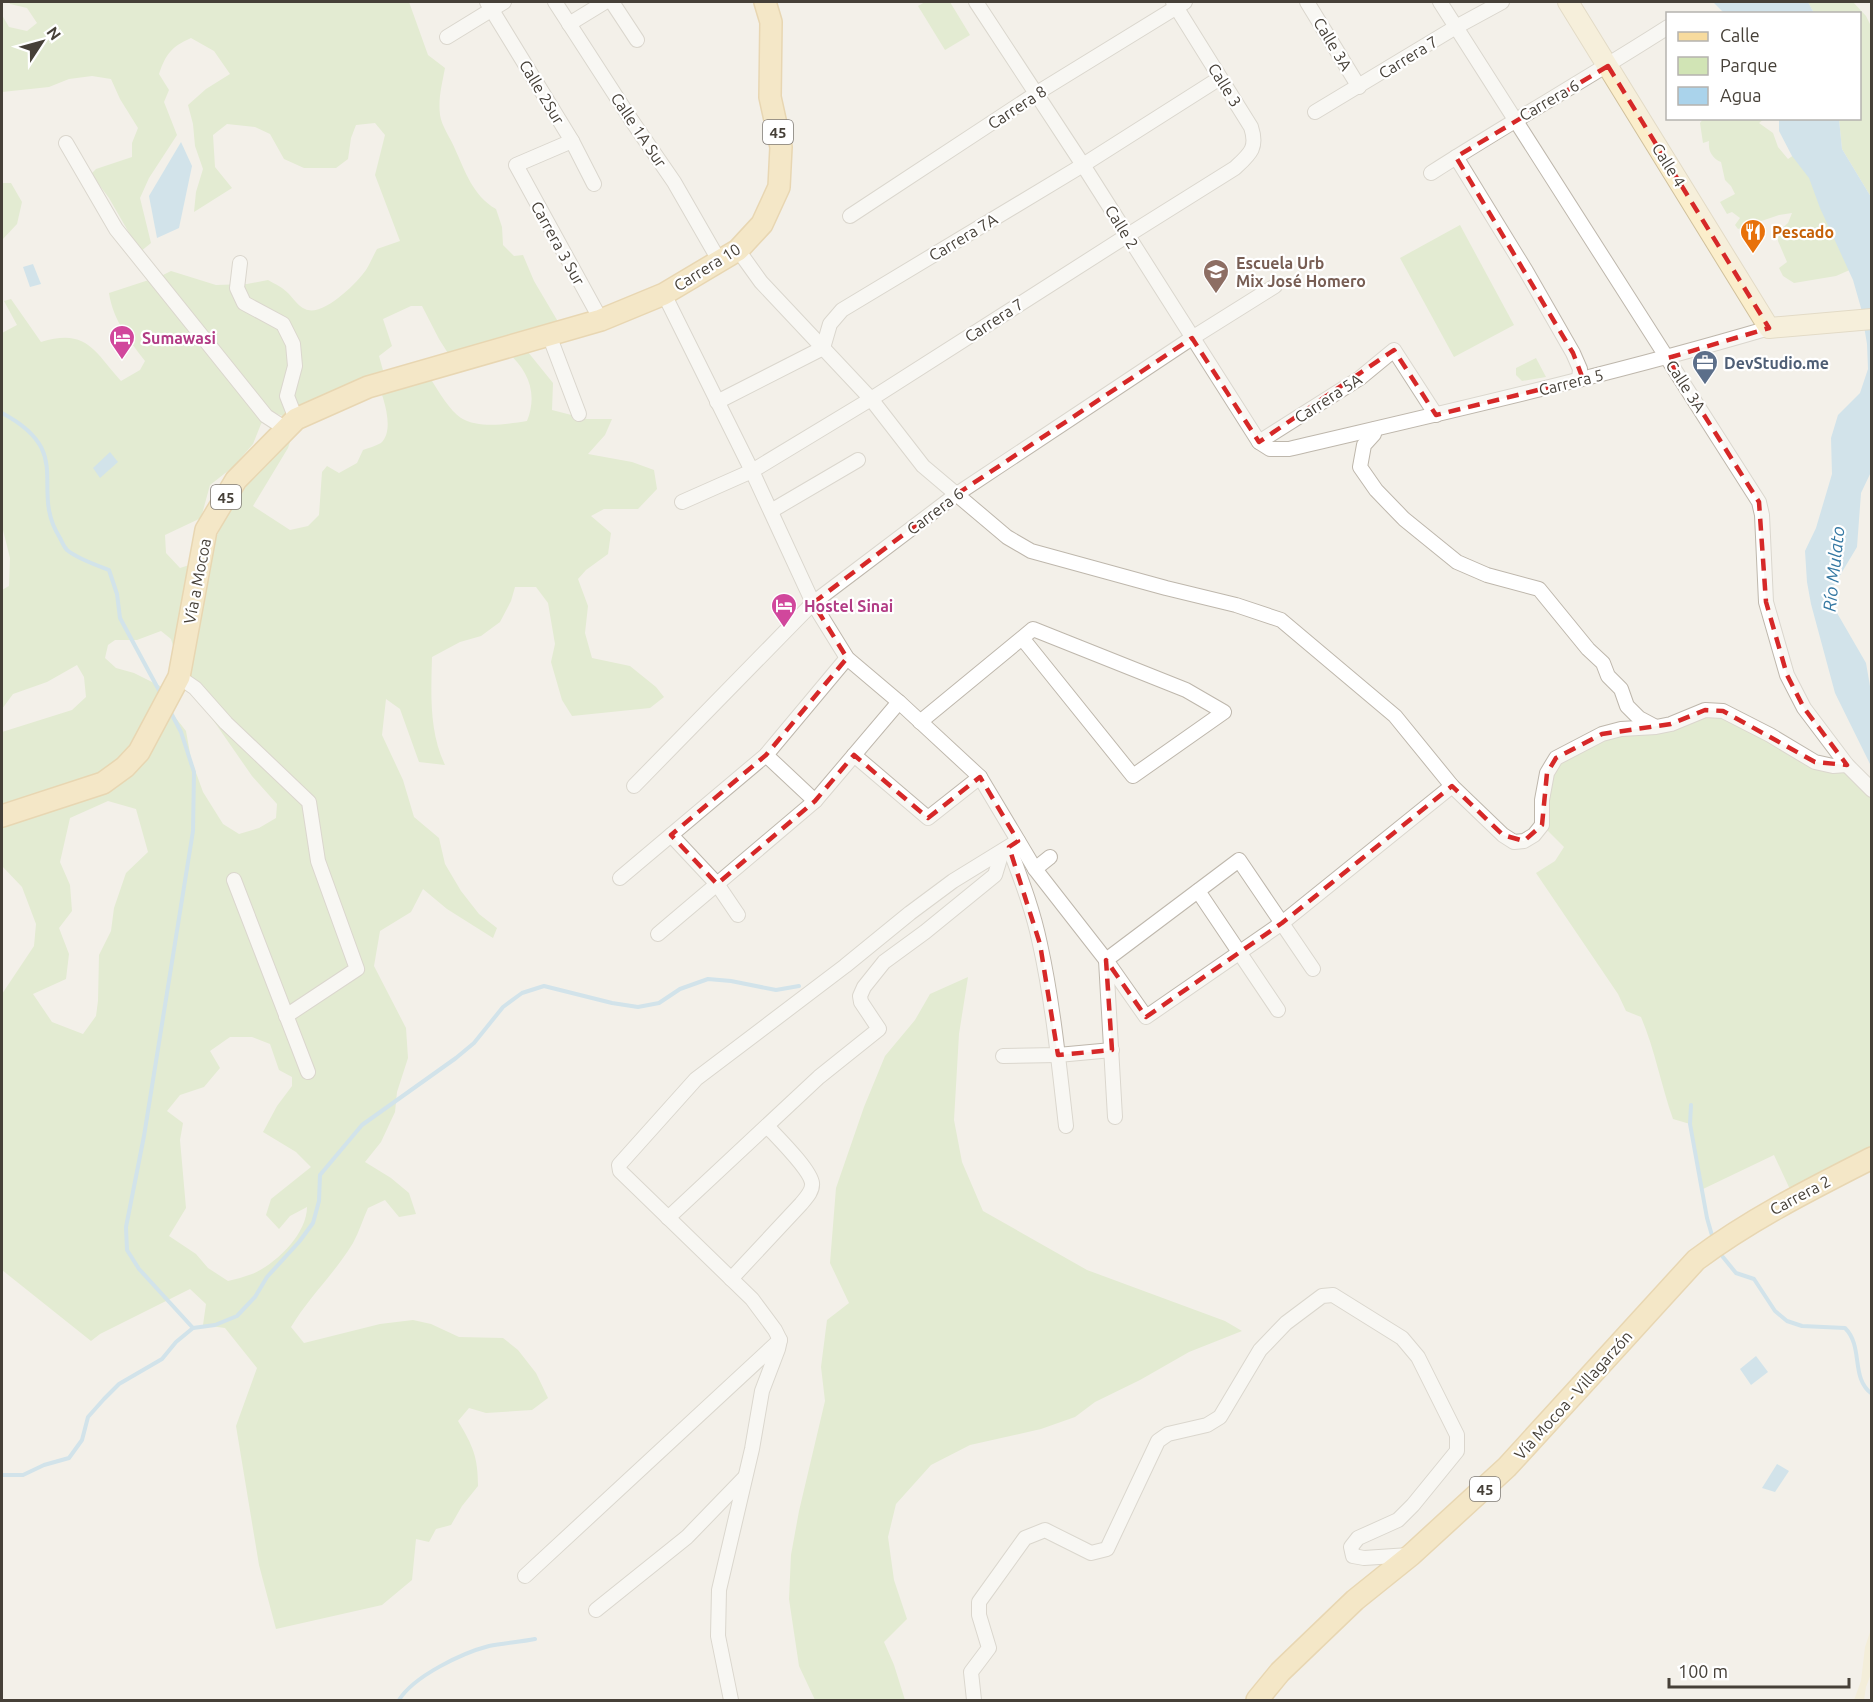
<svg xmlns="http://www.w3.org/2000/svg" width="1873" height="1702" viewBox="0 0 1873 1702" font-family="Ubuntu,sans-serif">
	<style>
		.green { fill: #d1e4b5; fill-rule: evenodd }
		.sand { fill: #f4eac8 }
		.water { fill: #aad3eb }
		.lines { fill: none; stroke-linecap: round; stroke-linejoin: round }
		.stream { stroke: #aad3eb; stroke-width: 4 }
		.minor-casing { stroke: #beb7ac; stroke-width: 16 }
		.secondary-casing { stroke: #d0c09c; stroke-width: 22 }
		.primary-casing { stroke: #dbb76f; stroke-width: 24 }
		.minor { stroke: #fff; stroke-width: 14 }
		.secondary { stroke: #fbeecb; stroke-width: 20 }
		.primary { stroke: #f7db9e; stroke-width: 21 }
		.marked { fill: none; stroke: #d62828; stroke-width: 4.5; stroke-dasharray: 12 8; stroke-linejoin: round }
		.labels { text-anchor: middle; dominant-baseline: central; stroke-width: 4.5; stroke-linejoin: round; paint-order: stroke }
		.shield { fill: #fff; stroke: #7e7974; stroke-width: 1.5 }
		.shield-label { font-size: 15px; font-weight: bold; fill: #464038 }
		.street-label { font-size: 16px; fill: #464038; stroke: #fff }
		.food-label { font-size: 16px; font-weight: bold; fill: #c56008; stroke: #fff; text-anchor: start }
		.education-label { font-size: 16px; font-weight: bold; fill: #785e54; stroke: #fff; text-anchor: start }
		.hotel-label { font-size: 16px; font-weight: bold; fill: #b23c85; stroke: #fff; text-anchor: start }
		.service-label { font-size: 16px; font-weight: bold; fill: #4e5e75; stroke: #fff; text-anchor: start }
		.water-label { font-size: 18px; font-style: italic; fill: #3679a3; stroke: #fff }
	</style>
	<rect width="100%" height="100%" fill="#f3f0e9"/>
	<g class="green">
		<path d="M9 2H409L428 55 445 68C442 84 438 99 440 115 442 127 450 137 455 149 465 171 473 196 496 209L502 227 503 245 514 256 523 255 534 281 560 325 515 336 553 383 552 410 587 419H612L605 435 588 454 632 462 654 470 657 489 638 509H604L591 516 611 533 608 554 586 570 578 579 588 606 585 633 592 658 630 666 656 687 664 697 650 708 572 716 562 700 551 662 555 644 548 603 536 587H515L511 601 500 622 481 636 460 642 432 657C431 694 429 731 445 765L419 762 400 709 386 699 382 735 403 780 414 817 439 838 445 864 461 891 479 914 497 928 493 938 447 909 423 889 411 912 380 931 374 966 406 1028 408 1058 397 1092 395 1112 381 1142 365 1162 391 1178 409 1193 416 1214 399 1217 385 1200 368 1208C363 1219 359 1232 353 1243 335 1273 309 1297 291 1327L304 1343 380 1324 413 1320 431 1324 459 1337 503 1338 518 1350 536 1373 548 1398 532 1410 486 1413 469 1408 458 1421C473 1446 478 1457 478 1486L462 1506 451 1525 436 1529 429 1542 416 1539 412 1580 382 1605 276 1629 259 1565 236 1426 257 1368 225 1328 203 1325 206 1304 190 1289 100 1334 91 1341 2 1270V994L34 946 36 924 22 887 2 866V732L72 710 86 697 84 677 77 665 47 682 13 694 2 709V590L9 586 10 558 2 526V333L17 325 4 301 11 299 41 342C87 328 94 351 121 381L140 370 145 361C129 340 113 320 109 293L161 276 171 271 216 285 247 284 268 280C275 284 282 287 288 293 293 298 298 306 305 309 322 318 357 283 366 270 370 264 373 256 377 249L400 241 375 175 385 135 375 123 356 125 351 138 348 159 336 168H304L284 159 270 134 255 127 227 124 213 135 215 167 232 188 194 212 196 192 203 169 195 146 193 124 188 105 206 89 230 74 214 51 191 38C171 47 166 54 159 74L169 90 164 102 177 135 149 178 140 198 151 243 140 252 109 198 91 174 96 169 132 157V143L138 128 120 99 111 79 92 76 69 79 49 87 2 92V15L9 27 27 31 37 23 27 8 10 4ZM411 306H422L439 339 451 358 498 344C524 364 540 388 527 421 508 424 479 429 461 418 450 411 439 392 432 381L414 382 384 374 379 356 392 346 383 319ZM376 378C382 394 396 429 381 443 376 446 368 448 363 450L357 463 339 473 327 466 322 472 319 515 308 526 290 530 253 506 288 448 293 433 261 464 226 517 205 560 180 568 166 553 165 535 201 518 210 485 233 467 253 444 261 424 270 411 285 417ZM161 631 171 639C179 668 192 682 212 704L211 717 252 776 277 804 276 818 259 828 239 834 223 824 203 792 191 759 186 731 171 712 162 687 134 673 116 668 105 658 108 645 115 640H137ZM108 801 136 809 148 852 126 873 114 908 111 931 99 955 98 1001 96 1016 83 1034 52 1022 33 994 66 979 69 954 59 928 72 911 70 885 60 862 70 818ZM230 1037H252L270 1044 279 1070 292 1077V1086L277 1106 263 1132 296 1152 311 1167 271 1199 266 1215 279 1229 290 1216 307 1207C307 1234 276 1264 252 1274 244 1277 236 1279 228 1281L208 1268 196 1254 169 1236 186 1208 180 1140 183 1123 167 1111 180 1095 204 1087 220 1068 210 1051Z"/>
		<polygon points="925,2 950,2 970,35 945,50 918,6"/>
		<polygon points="1808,2 1853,2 1866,16 1871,26 1871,197 1842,149 1839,119 1860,118 1860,14 1814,13"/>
		<path d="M1703 119H1764L1759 123 1773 133 1778 147 1788 159 1800 151 1861 265 1836 276 1794 283 1783 276 1779 268 1787 262 1778 241 1779 231 1788 223 1792 213 1779 215 1738 229 1735 225 1740 218 1732 212 1727 214 1720 202 1735 194 1731 186 1725 180 1721 162C1712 158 1708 151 1709 141L1703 143 1700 123Z"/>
		<polygon points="2,183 11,183 22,202 17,224 2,240"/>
		<polygon points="1460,225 1514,325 1454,357 1400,258"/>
		<polygon points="1536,358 1546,377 1522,381 1516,375 1516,368"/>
		<path d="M1705 710 1815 762 1847 765 1871 790V1158L1794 1198 1774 1155 1703 1189 1690 1124 1673 1119C1661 1085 1655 1050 1641 1017L1626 1011 1618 994 1536 873 1555 861 1564 847 1542 825 1547 773 1582 743Z"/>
		<polygon points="968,977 959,1034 954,1120 962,1162 983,1211 1087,1270 1225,1321 1242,1331 1189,1352 1140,1380 1095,1402 1075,1417 1041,1429 970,1445 931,1465 896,1504 888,1537 894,1580 907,1619 884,1642 894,1665 905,1700 815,1700 799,1666 789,1599 791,1555 799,1511 825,1401 821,1367 827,1320 849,1303 830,1263 836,1188 864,1107 885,1056 915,1020 930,994"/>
	</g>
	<polygon class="sand" points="1871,1629 1871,1674 1866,1687 1864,1700 1854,1700 1861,1681 1865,1647"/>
	<g class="water">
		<polygon points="1713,2 1808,2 1814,13 1724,13"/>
		<polygon points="1779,119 1839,119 1842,149 1871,197 1871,472 1861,493 1857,547 1833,587 1833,606 1866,663 1871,692 1871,766 1835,693 1811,604 1807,582 1805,551 1816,528 1832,474 1831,438 1838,415 1860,393 1868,369 1867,344 1861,308 1853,280 1820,208 1809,178 1792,156 1779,131"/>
		<polygon points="181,142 192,166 179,228 157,238 149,196"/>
		<polygon points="33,264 41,284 30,287 23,267"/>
		<polygon points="110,452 118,462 100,478 93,468"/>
		<polygon points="1756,1356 1768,1372 1751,1385 1740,1369"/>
		<polygon points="1777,1464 1789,1471 1775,1492 1762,1488"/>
	</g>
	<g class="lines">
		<g class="stream">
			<path d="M2 413C77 453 28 488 60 538 62 542 64 547 67 550 78 559 96 565 109 570L117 594 120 618 161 694"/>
			<polyline points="1691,1105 1690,1124 1707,1218 1713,1239"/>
			<path d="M1718 1251 1736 1273 1754 1279 1775 1311 1787 1321 1802 1326 1845 1328C1864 1347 1850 1378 1872 1394"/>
			<polyline points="193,1328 215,1325 237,1316 255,1297 267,1277 299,1242 313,1223 319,1201 320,1175 362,1125 456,1058 474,1043 503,1007 522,993 544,986 612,1003 638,1007 659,1003 680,989 708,979 731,981 776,990 799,986"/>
			<polyline points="2,1475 23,1475 44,1465 69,1458 82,1440 88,1417 104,1399 119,1384 162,1359 176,1342 193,1328 139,1269 127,1250 126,1227 144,1136 193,831 194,772 181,732 169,709"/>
			<path d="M399 1700C414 1676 462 1653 489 1646 504 1643 520 1642 535 1639"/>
		</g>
		<defs>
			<g id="minor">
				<polyline points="487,2 572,141 594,184"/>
				<polyline points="555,2 632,121 674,182 720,262"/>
				<polyline points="612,2 637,40"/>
				<path d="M976 2 1083 165 1259 442 1270 449H1289C1450 411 1610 375 1769 328"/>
				<polyline points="1307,2 1359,87"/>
				<polyline points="1440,2 1759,502 1762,515 1766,602 1787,675 1804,708 1847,765 1872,790"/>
				<polyline points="569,24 605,2"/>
				<polyline points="447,37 504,2"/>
				<polyline points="1315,112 1456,27 1502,2"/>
				<polyline points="572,141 516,165 601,320"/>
				<polyline points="66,143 116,229 266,416 286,429"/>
				<polyline points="1456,157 1526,271 1573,353 1580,369 1579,380"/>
				<path d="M1431 173C1509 123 1590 77 1668 27"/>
				<polyline points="850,216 1037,93 1185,2"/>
				<polyline points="738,250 761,282 871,399 923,466 1007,537 1031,551 1166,588 1236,605 1281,620 1395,716 1452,786 1503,835 1514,842 1524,841 1534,835 1542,825 1542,800 1547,773 1556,758 1602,734 1621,729 1656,727 1671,724 1705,710 1723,711 1770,735 1815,762 1833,766 1847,765"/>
				<polyline points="240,263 237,288 244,303 283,324 293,344 295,366 287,396 296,419"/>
				<polyline points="664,294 752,471 813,603 847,658 899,702 980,777 1035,869 1106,960 1146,1017 1282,923 1452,786"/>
				<polyline points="549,335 579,414"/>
				<polyline points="717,402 823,348 830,324 842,310 1083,165 1220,78"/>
				<polyline points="1375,429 1374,434 1364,445 1360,467 1376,490 1404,519 1457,562 1487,575 1539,589 1588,649 1603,663 1608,676 1621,689 1627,706 1639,718 1654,726"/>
				<polyline points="1259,442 1360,378 1394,350 1436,415"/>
				<path d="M682 502 752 471 871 399 1128 235 1235 168C1250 154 1258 148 1251 127L1173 2"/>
				<polyline points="771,511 858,460"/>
				<polyline points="179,677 195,688 226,723 309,802 318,861 357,969 286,1016"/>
				<polyline points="920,722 1033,629 1186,690 1224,712 1133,776 1022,638"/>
				<polyline points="766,755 815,801"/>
				<polyline points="854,755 928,818 980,777"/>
				<polyline points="634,786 813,603 957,494 1192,338 1275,286"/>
				<polyline points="671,835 717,884 738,915"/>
				<path d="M1009 847C1021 879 1033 910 1040 944 1053 1003 1059 1065 1066 1126"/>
				<polyline points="1035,869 1050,857"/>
				<polyline points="620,878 766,755 847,658"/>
				<polyline points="234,880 308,1072"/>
				<polyline points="1198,891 1278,1010"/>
				<polyline points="658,934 815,801 899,702"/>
				<polyline points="1003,1056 1058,1055 1112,1050"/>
				<polyline points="1115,1117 1106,960 1239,860 1313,969"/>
				<polyline points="668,1218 819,1077 879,1029 861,1002 860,996 864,987 884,962 925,932 995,875 1002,852"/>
				<path d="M731 1279 801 1204C806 1198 813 1191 812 1183 810 1169 777 1137 767 1126"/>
				<polyline points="525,1576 780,1340"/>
				<polyline points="596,1610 687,1537 745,1477"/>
				<polyline points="731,1700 718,1636 719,1590 752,1449 762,1391 778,1349 780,1340 775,1330 752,1299 620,1171 619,1165 696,1079 845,966 910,913 953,881 1018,841"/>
				<polyline points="974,1700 971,1672 989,1648 979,1615 979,1602 1025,1538 1045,1530 1091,1553 1107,1549 1158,1441 1168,1434 1207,1425 1220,1417 1260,1350 1286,1323 1322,1296 1333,1295 1402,1338 1418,1357 1457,1435 1457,1451 1413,1505 1398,1520 1358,1538 1351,1547 1353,1556 1364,1558 1409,1555"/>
			</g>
			<polyline id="secondary" points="1568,2 1769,328 1872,319"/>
			<g id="primary">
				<polyline points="2,816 103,783 125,767 139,752 179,677 206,530 236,480 296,419 368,387 601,320 664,294 738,250 762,224 779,187 781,147 770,97 771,22 765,2"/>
				<path d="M1257 1700 1280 1672 1355 1600 1411 1555 1507 1467 1696 1260C1751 1219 1811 1189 1872 1158"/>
			</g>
		</defs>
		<use href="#minor" class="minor-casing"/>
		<use href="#secondary" class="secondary-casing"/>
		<use href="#primary" class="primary-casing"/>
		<use href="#minor" class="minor"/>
		<use href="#secondary" class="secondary"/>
		<use href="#primary" class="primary"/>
	</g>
	<path d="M0 0H1873V1702H0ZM1608 66 1769 328 1668 358 1759 502 1766 602 1787 675 1804 708 1847 765 1815 762 1723 711 1705 710 1671 724 1602 734 1556 758 1547 773 1542 825 1524 841 1503 835 1452 786 1282 923 1146 1017 1106 960 1112 1050 1058 1055 1040 944 1009 847 1018 841 980 777 928 818 854 755 815 801 717 884 671 835 766 755 847 658 813 603 957 494 1192 338 1259 442 1394 350 1436 415 1583 379 1573 353 1456 157Z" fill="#f3f0e9" fill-opacity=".55" fill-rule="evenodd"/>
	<path class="marked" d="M1608 66 1769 328 1668 358 1759 502 1766 602 1787 675 1804 708 1847 765 1815 762 1723 711 1705 710 1671 724 1602 734 1556 758 1547 773 1542 825 1524 841 1503 835 1452 786 1282 923 1146 1017 1106 960 1112 1050 1058 1055 1040 944 1009 847 1018 841 980 777 928 818 854 755 815 801 717 884 671 835 766 755 847 658 813 603 957 494 1192 338 1259 442 1394 350 1436 415 1583 379 1573 353 1456 157Z"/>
	<defs>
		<symbol id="restaurant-pin" viewBox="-11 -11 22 30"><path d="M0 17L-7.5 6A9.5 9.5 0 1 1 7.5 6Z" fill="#e8710a" stroke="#fff"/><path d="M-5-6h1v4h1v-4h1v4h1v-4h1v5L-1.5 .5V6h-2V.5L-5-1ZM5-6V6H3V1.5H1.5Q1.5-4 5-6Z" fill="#fff"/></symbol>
		<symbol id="school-pin" viewBox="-11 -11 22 30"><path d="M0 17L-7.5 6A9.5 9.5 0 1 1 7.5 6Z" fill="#8d6e63" stroke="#fff"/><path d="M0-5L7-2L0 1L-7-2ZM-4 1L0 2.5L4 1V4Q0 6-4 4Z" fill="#fff"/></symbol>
		<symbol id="hotel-pin" viewBox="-11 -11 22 30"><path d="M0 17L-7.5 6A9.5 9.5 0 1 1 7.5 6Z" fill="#d1479c" stroke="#fff"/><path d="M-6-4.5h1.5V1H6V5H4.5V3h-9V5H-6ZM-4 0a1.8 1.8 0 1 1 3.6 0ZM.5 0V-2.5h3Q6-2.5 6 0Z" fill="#fff"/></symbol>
		<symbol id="office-pin" viewBox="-11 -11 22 30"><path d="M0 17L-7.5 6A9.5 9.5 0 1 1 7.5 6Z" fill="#5c6f8a" stroke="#fff"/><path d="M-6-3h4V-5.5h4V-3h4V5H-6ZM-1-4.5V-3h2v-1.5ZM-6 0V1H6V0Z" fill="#fff"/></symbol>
	</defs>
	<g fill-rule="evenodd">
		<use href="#restaurant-pin" x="1738" y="217" width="30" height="40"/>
		<use href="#school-pin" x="1201" y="257" width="30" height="40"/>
		<use href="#hotel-pin" x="107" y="323" width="30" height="40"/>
		<use href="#office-pin" x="1690" y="348" width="30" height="40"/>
		<use href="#hotel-pin" x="769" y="591" width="30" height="40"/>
	</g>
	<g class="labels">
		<g class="shield">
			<rect x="763" y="120" width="30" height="24" rx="4.5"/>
			<rect x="211" y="485" width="30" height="24" rx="4.5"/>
			<rect x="1470" y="1477" width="30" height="24" rx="4.5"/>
		</g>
		<g class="shield-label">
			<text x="778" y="132">45</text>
			<text x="226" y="497">45</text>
			<text x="1485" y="1489">45</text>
		</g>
		<g class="street-label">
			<text transform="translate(1333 44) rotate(59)">Calle 3A</text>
			<text transform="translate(1408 57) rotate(-32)">Carrera 7</text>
			<text transform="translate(1225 85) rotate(58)">Calle 3</text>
			<text transform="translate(542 92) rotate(59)">Calle 2Sur</text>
			<text transform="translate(1549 100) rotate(-30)">Carrera 6</text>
			<text transform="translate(1017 107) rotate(-33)">Carrera 8</text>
			<text transform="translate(639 130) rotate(56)">Calle 1A Sur</text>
			<text transform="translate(1669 165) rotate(58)">Calle 4</text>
			<text transform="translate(1122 227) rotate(58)">Calle 2</text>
			<text transform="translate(963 237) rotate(-31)">Carrera 7A</text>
			<text transform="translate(558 243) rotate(61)">Carrera 3 Sur</text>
			<text transform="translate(707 267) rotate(-32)">Carrera 10</text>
			<text transform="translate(994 320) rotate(-33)">Carrera 7</text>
			<text transform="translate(1571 382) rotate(-14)">Carrera 5</text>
			<text transform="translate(1686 386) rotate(57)">Calle 3A</text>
			<text transform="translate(1328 398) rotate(-33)">Carrera 5A</text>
			<text transform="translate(935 511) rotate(-37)">Carrera 6</text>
			<text transform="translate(197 581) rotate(-79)">Vía a Mocoa</text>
			<text transform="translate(1800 1195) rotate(-28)">Carrera 2</text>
			<text transform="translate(1573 1395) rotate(-48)">Vía Mocoa - Villagarzón</text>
		</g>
		<g class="food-label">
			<text x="1772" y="232">Pescado</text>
		</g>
		<g class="education-label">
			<text x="1236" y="263">Escuela Urb<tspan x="1236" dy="18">Mix José Homero</tspan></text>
		</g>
		<g class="hotel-label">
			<text x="142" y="338">Sumawasi</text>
			<text x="804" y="606">Hostel Sinai</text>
		</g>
		<g class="service-label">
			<text x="1724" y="363">DevStudio.me</text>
		</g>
		<g class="water-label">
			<text transform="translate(1833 569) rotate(-84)">Río Mulato</text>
		</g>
	</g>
	<rect width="1873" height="1702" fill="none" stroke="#464038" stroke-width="6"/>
	<rect x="1666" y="12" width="195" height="108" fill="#ffffff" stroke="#b5b3af" stroke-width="1.5"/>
	<rect x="1678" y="32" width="30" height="9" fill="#f7db9e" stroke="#b5b3af" stroke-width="1.5"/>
	<text x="1720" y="42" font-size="18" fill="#464038">Calle</text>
	<rect x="1678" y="57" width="30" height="18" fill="#d1e4b5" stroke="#b5b3af" stroke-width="1.5"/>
	<text x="1720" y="72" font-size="18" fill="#464038">Parque</text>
	<rect x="1678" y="87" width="30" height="18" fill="#aad3eb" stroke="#b5b3af" stroke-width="1.5"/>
	<text x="1720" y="102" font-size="18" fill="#464038">Agua</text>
	<g transform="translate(42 42) rotate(54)" stroke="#ffffff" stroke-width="4.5" paint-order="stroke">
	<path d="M0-4.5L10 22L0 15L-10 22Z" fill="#464038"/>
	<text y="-9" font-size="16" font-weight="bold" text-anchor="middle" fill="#464038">N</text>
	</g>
	<path d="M1669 1678v9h180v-9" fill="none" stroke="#464038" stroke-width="3"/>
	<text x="1678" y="1678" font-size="18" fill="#464038" stroke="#ffffff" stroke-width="4.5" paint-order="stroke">100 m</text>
</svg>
